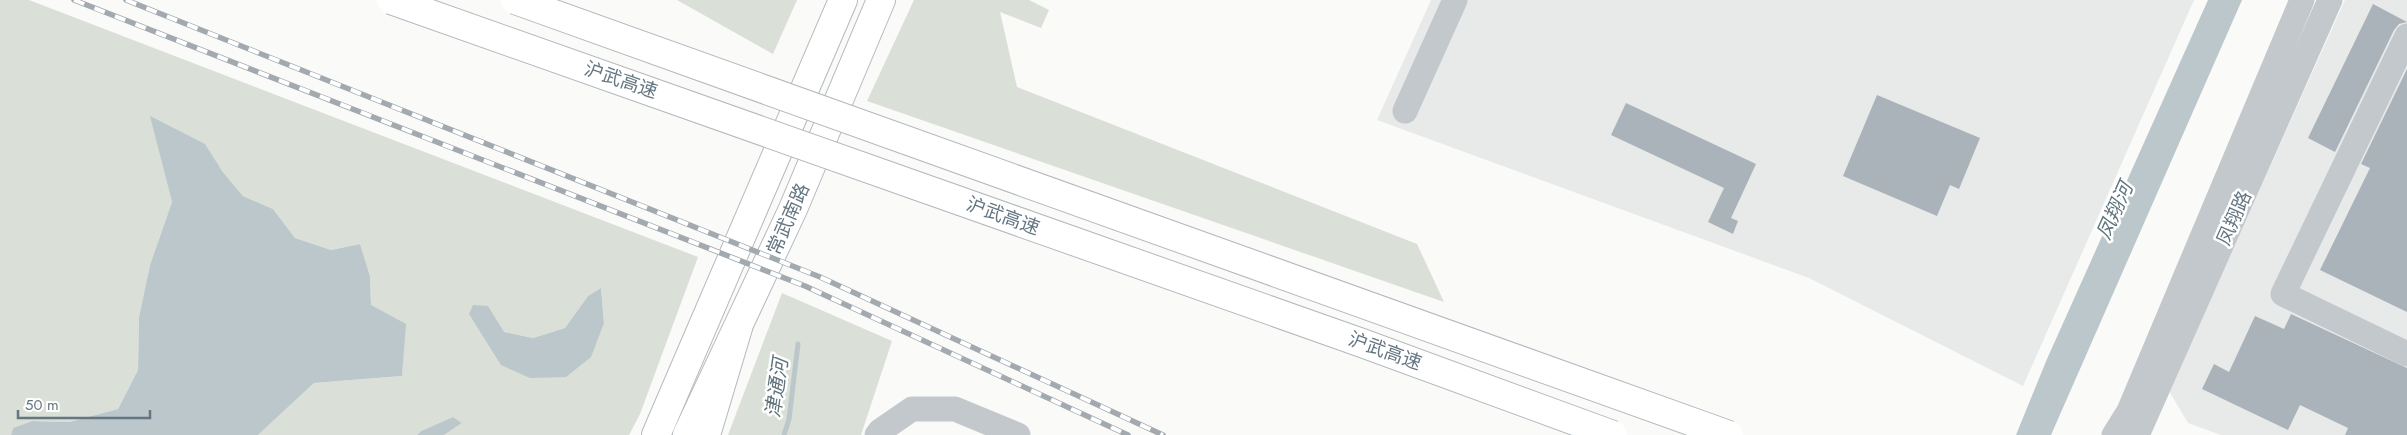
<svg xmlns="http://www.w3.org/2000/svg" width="2407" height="435" viewBox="0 0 2407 435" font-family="Jost,'Noto Sans SC',sans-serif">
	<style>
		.built { fill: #e8e9e9 }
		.green { fill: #dadfd7; fill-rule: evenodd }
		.water { fill: #bbc7cb }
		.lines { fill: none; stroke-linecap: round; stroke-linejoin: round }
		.stream { stroke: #bbc7cb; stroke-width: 5 }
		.building { fill: #aab3b9 }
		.major-casing { stroke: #b5babe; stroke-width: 30 }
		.highway-casing { stroke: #b4b9bd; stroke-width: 30 }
		.minor { stroke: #c3c8cc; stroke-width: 25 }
		.major { stroke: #fff; stroke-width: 28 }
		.highway { stroke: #fff; stroke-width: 28 }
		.rail-casing { stroke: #a2aab0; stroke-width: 5.5 }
		.rail { stroke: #fff; stroke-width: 4; stroke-dasharray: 11; stroke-linecap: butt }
		.highway-bridge-casing { stroke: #b4b9bd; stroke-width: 30; stroke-linecap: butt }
		.highway-bridge { stroke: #fff; stroke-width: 28 }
		.labels { text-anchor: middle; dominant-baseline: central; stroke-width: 5; stroke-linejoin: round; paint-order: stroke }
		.street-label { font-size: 19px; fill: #657683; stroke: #fff }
		.water-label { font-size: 20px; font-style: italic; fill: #60757c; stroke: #fff }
	</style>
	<rect width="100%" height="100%" fill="#fafaf8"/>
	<g class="built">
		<polygon points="1431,0 2194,0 2023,386 1809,278 1377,120"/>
		<polygon points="2345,0 2407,0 2407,435 2221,435 2188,423 2169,391"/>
	</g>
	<g class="green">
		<path d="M0 0H29L698 257 640 414 629 435H444L462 423 453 417 421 431 417 435H258L314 383 402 376 403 354 371 305 370 276 360 244 331 250 295 238 273 209 243 196 222 171 151 117 172 202 150 265 139 317 138 370 118 409 69 422 32 421 13 428 11 435H0ZM601 288 604 323 501 365 504 332 533 338 565 328 588 296Z"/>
		<polygon points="677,0 797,0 773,54"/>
		<polygon points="914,0 1029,0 1049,10 1041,28 1000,12 1017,87 1417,244 1444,302 867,101"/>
		<polygon points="782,293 892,341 861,435 728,435"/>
	</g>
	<g class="water">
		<polygon points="2208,0 2242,0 2051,435 2016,435 2047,359"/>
		<polygon points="150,116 205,144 222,171 243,196 273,209 295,238 331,250 360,244 370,276 371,305 406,324 402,376 314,383 258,435 11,435 13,428 32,421 69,422 118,409 138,370 139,317 150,265 172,202"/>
		<polygon points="601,288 604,323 591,357 566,377 530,378 501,365 469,314 473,305 488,306 504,332 533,338 565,328 588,296"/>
		<polygon points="453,417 462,423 444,435 417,435 421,431"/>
	</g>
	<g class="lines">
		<polyline class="stream" points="784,435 789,419 798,344"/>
	</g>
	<g class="building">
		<polygon points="2373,4 2407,22 2399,24 2394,30 2335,152 2308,138"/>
		<polygon points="2407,69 2407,312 2320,270 2370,168 2361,164"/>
		<polygon points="1877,95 1980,138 1959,189 1950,185 1937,216 1843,176"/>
		<polygon points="1626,103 1756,164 1731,218 1738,221 1733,234 1708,222 1724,188 1611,135"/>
		<polygon points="2291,314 2407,368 2407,435 2345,435 2348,428 2300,405 2288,430 2202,389 2214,364 2229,372 2255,316 2284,329"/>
	</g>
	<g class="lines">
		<defs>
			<g id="major">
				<polyline points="656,435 843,0"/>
				<polyline points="687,435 793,209 881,0"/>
			</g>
			<polyline id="highway" points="706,435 738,328"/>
		</defs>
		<use href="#major" class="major-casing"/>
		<use href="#highway" class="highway-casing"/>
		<g class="minor">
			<polyline points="2407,36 2283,294 2407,354"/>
			<polyline points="1405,111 1455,0"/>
			<polyline points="877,435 880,431 912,409 955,409 1018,435"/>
			<polyline points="2114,435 2129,411 2302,0"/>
			<polyline points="2137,435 2330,0"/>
		</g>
		<use href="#major" class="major"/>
		<use href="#highway" class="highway"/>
		<defs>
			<g id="rail">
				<polyline points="74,0 805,286 1128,435"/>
				<polyline points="126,0 820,277 1163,435"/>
			</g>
		</defs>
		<use href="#rail" class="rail-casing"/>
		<use href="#rail" class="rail"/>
		<defs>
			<g id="highway-bridge">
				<polyline points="391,0 1362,343 1613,435"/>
				<polyline points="515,0 1729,435"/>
			</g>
		</defs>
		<use href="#highway-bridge" class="highway-bridge-casing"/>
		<use href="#highway-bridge" class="highway-bridge"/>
	</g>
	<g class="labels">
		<g class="street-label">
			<text transform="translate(621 80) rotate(19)">沪武高速</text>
			<text transform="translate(1003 216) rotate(20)">沪武高速</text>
			<text transform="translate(2234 218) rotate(-66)">凤翔路</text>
			<text transform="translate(788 219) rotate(-66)">常武南路</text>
			<text transform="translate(1385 351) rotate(20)">沪武高速</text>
		</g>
		<g class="water-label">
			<text transform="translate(2115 211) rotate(-66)">凤翔河</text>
			<text transform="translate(777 388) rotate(-82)">津通河</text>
		</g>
	</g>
	<path d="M18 410v8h132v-8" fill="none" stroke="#657683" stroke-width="2.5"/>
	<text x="25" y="410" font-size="15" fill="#657683" stroke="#ffffff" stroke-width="4" paint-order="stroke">50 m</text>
</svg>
